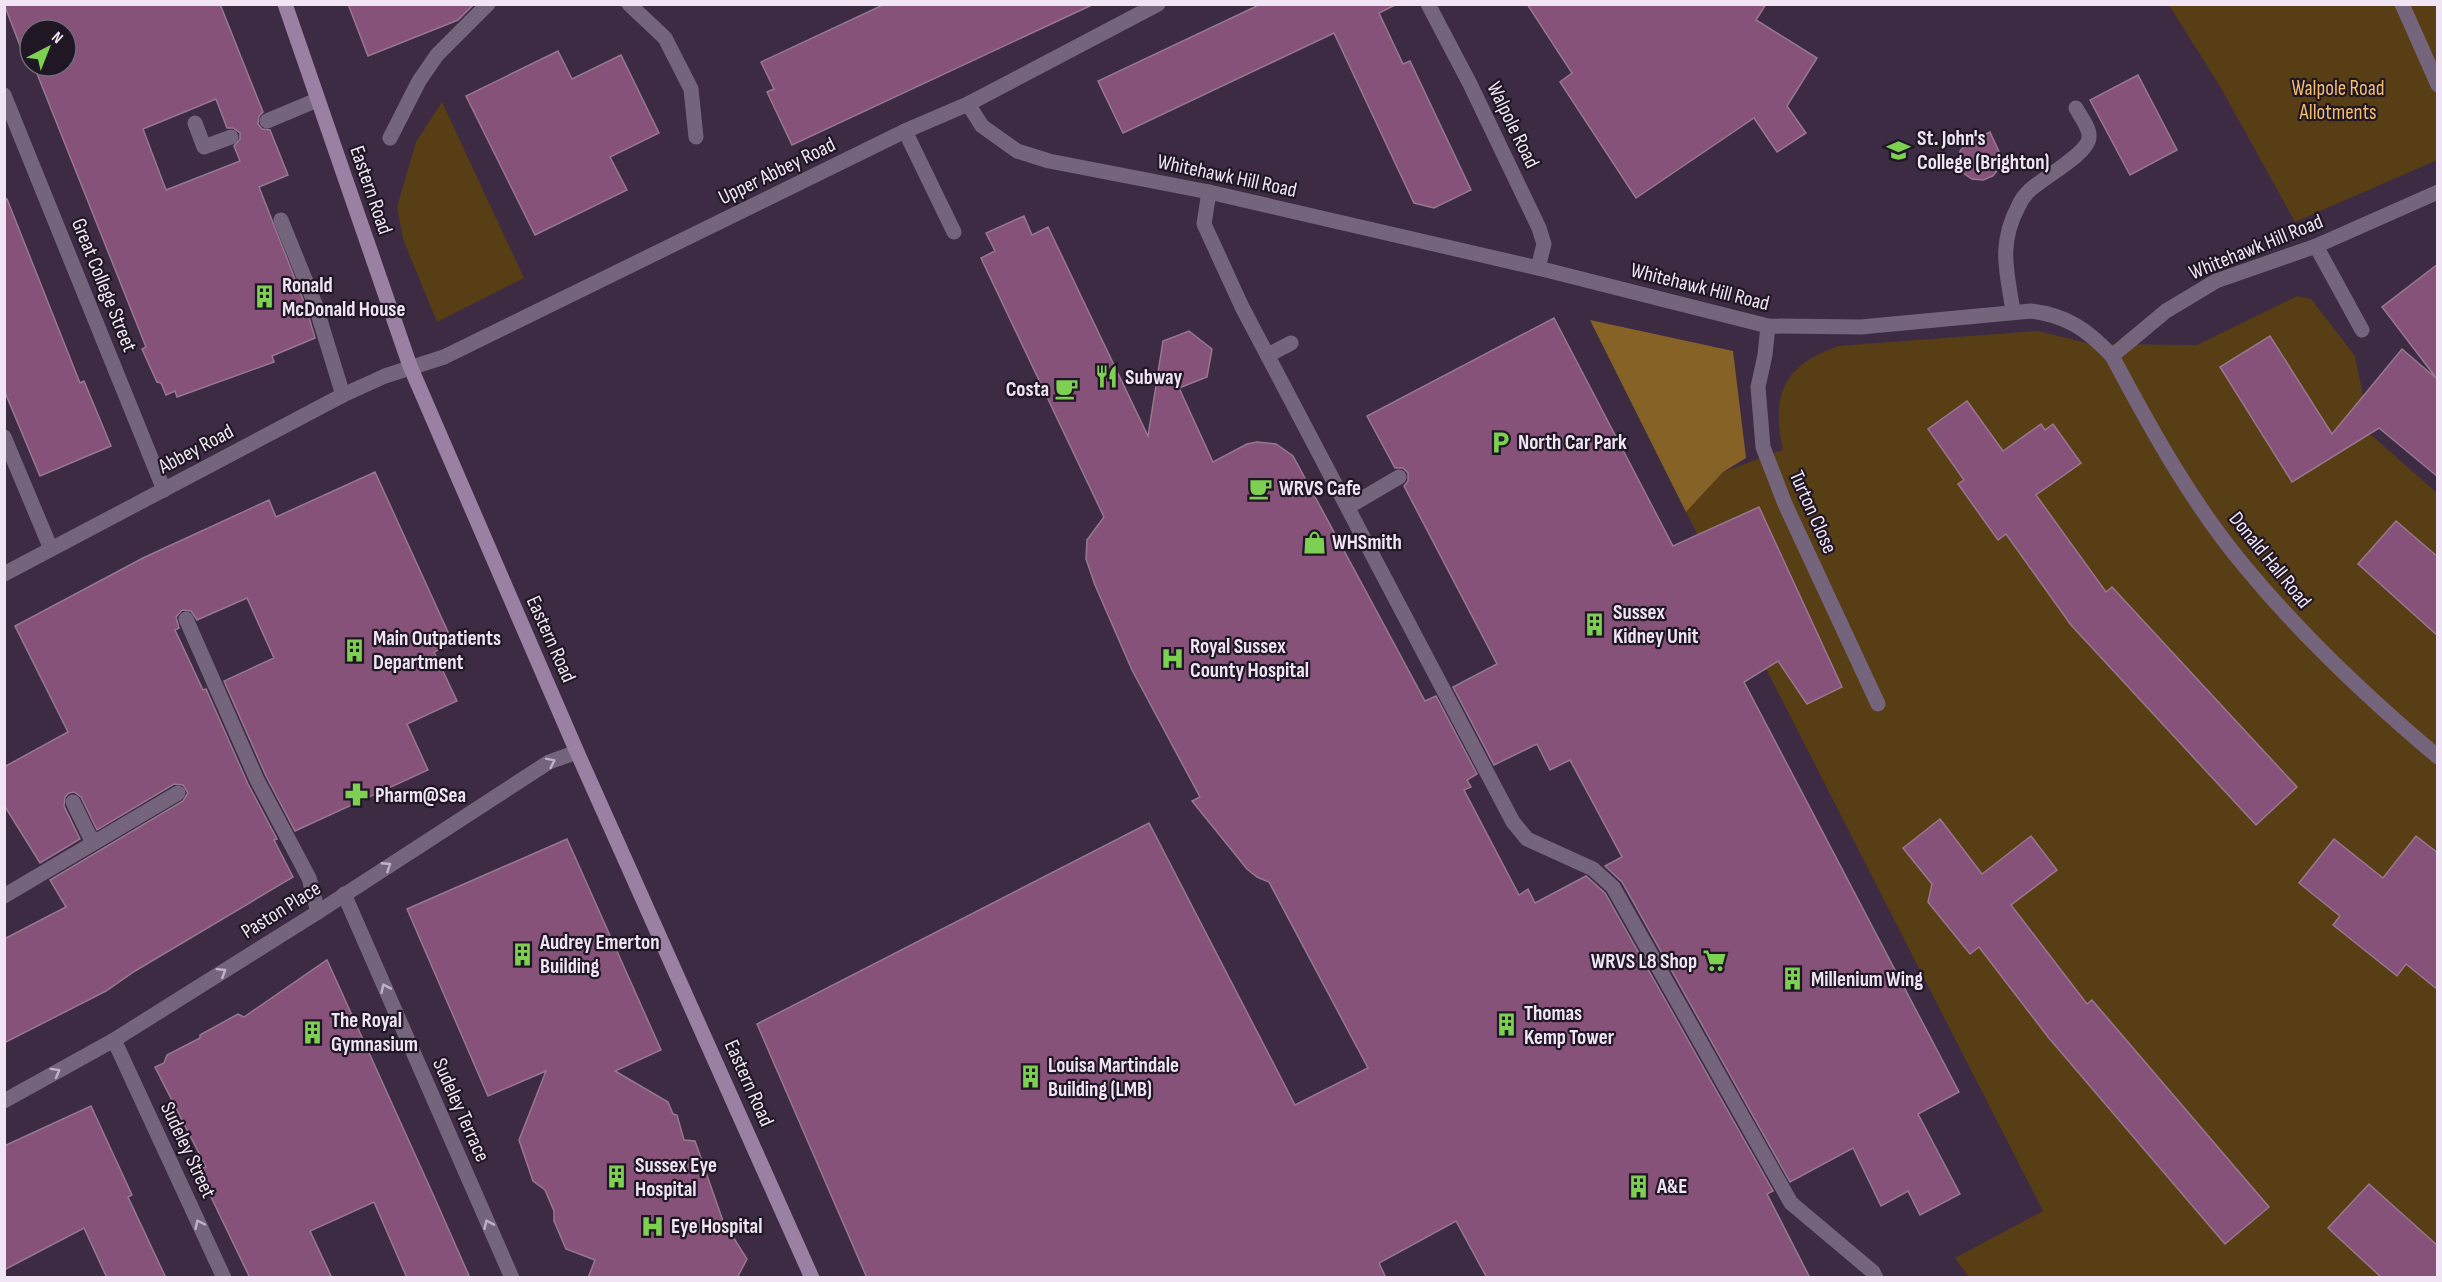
<svg xmlns="http://www.w3.org/2000/svg" width="2442" height="1282" viewBox="0 0 2442 1282" font-family="'Sofia Sans Condensed',sans-serif">
	<style>
		.green { fill: #573e15 }
		.forest { fill: #866227 }
		.building { fill: #87527a; stroke: #97788f; stroke-width: 1.5; fill-rule: evenodd }
		.lines { fill: none; stroke-linecap: round; stroke-linejoin: round }
		.lane { stroke: #75657c; stroke-width: 15 }
		.street { stroke: #75657c; stroke-width: 15 }
		.secondary { stroke: #9a81a4; stroke-width: 15 }
		.oneway { stroke: #bfb2c5 }
		.labels { text-anchor: middle; dominant-baseline: central; stroke-width: 4.5; stroke-linejoin: round; paint-order: stroke }
		.park-label { font-size: 21px; fill: #f5be6c; stroke: #1f1723 }
		.street-label { font-size: 21px; fill: #f1e5f5; stroke: #1f1723 }
		.poi-label { font-size: 21px; font-weight: bold; fill: #f1e5f5; stroke: #1f1723; text-anchor: start }
	</style>
	<rect width="100%" height="100%" fill="#3d2b44"/>
	<g class="green">
		<polygon points="2169,5 2437,5 2437,160 2295,222 2221,88"/>
		<polygon points="442,102 524,278 437,322 403,239 397,207 416,142"/>
		<path d="M2297 296 2311 299 2355 356 2371 435 2437 493V1277H1969L1955 1258 2043 1211 1686 512 1723 472 1783 450C1771 394 1783 366 1838 346L2038 331 2091 344 2197 345Z"/>
	</g>
	<polygon class="forest" points="1590,320 1733,351 1746,458 1723,472 1686,512"/>
	<g class="building">
		<path d="M4 4H220L263 112 259 116 258 124 262 129 270 130 288 175 259 187 306 307 315 338 272 356 274 362 177 397 175 391 166 395 161 383 157 382 142 349 146 347 34 66H66V30H30V57L27 49 21 48ZM216 99 227 128H233L240 133V139L234 146 240 161 166 190 143 129Z"/>
		<polygon points="348,4 474,4 458,20 368,56"/>
		<polygon points="885,4 1094,4 792,145 767,92 774,89 761,62"/>
		<polygon points="1261,4 1397,4 1379,13 1403,64 1410,61 1471,190 1434,208 1414,203 1334,33 1123,133 1098,81"/>
		<polygon points="1527,4 1766,4 1756,20 1817,58 1787,106 1806,133 1777,152 1754,118 1636,198 1560,82 1572,73"/>
		<polygon points="558,51 572,79 621,55 659,133 610,157 627,190 535,235 466,96"/>
		<polygon points="2138,75 2177,150 2130,175 2090,100"/>
		<polygon points="1990,132 2001,156 2000,167 1993,176 1983,180 1972,179 1963,173 1959,162 1960,151 1967,143"/>
		<polygon points="7,199 80,383 84,381 111,446 40,476 4,390 4,200"/>
		<polygon points="1024,216 1032,235 1048,227 1148,436 1163,341 1189,331 1212,349 1207,377 1179,388 1213,462 1247,444 1257,442 1276,444 1293,456 1425,701 1436,696 1477,774 1467,780 1471,787 1464,790 1519,895 1528,889 1535,903 1586,876 1605,893 1773,1191 1767,1194 1810,1278 1487,1278 1456,1221 1379,1263 1386,1278 867,1278 757,1024 1149,823 1295,1105 1368,1068 1269,882 1257,877 1247,869 1192,801 1200,797 1132,670 1095,585 1086,559 1087,540 1104,517 981,258 995,251 986,233"/>
		<polygon points="2438,264 2438,477 2379,428 2292,482 2220,367 2270,336 2332,434 2402,349 2437,379 2382,307"/>
		<polygon points="1554,318 1673,546 1759,507 1842,687 1807,704 1778,661 1744,682 1959,1092 1918,1114 1960,1194 1920,1215 1908,1191 1881,1206 1853,1148 1790,1182 1622,882 1605,866 1622,857 1570,760 1550,770 1537,744 1494,765 1453,687 1497,664 1404,486 1408,481 1408,473 1403,468 1395,468 1367,416"/>
		<polygon points="1967,401 2003,451 2041,424 2045,430 2053,424 2081,463 2036,495 2106,592 2112,587 2297,787 2256,825 2071,625 2006,534 1998,540 1958,484 1964,480 1928,429"/>
		<polygon points="375,472 453,643 434,652 457,701 407,724 428,770 295,831 266,776 224,681 274,658 247,598 197,620 191,611 182,610 176,617 179,628 175,630 203,690 206,689 248,784 277,839 274,840 293,877 135,971 106,991 4,1043 4,939 66,907 50,880 183,801 188,793 183,785 174,784 97,830 81,797 74,792 69,793 65,797 64,806 80,839 40,863 4,805 4,767 68,732 15,626 143,558 269,500 276,517"/>
		<polygon points="2396,521 2438,557 2438,636 2358,564"/>
		<polygon points="1940,819 1982,874 2031,836 2057,870 2011,905 2087,1004 2092,1000 2269,1207 2225,1244 2048,1037 1979,947 1970,954 1928,902 1932,884 1903,848"/>
		<polygon points="2416,836 2438,853 2438,990 2406,964 2397,976 2333,925 2340,916 2299,883 2334,839 2383,878"/>
		<polygon points="567,839 661,1050 615,1071 668,1102 673,1114 677,1115 684,1140 695,1141 723,1221 747,1259 737,1278 588,1278 595,1260 566,1249 554,1221 554,1211 545,1190 533,1181 519,1140 546,1071 488,1096 407,909"/>
		<polygon points="327,960 432,1192 470,1278 407,1278 374,1202 310,1231 332,1278 250,1278 198,1170 206,1167 155,1067 164,1063 167,1055 200,1038 200,1035 238,1014 244,1017"/>
		<polygon points="91,1106 132,1195 128,1197 166,1278 107,1278 84,1228 4,1270 4,1146"/>
		<polygon points="2369,1184 2438,1246 2438,1278 2382,1278 2328,1228"/>
	</g>
	<g class="lines">
		<g class="lane">
			<polyline points="629,4 665,38 691,89 696,137"/>
			<polyline points="2402,4 2438,85"/>
			<polyline points="267,121 317,100"/>
			<polyline points="195,123 204,147 231,137"/>
			<polyline points="905,131 954,232"/>
			<polyline points="1209,192 1204,224 1242,307 1513,822 1527,839 1593,869 1613,887 1791,1203 1873,1272 1876,1278"/>
			<polyline points="281,220 315,304 343,395"/>
			<polyline points="2316,246 2362,330"/>
			<path d="M2013 311C2007 272 1998 245 2018 207 2020 202 2024 196 2028 192 2040 179 2089 154 2089 137 2090 128 2080 116 2076 108"/>
			<polyline points="1268,355 1291,343"/>
			<polyline points="4,437 51,549"/>
			<polyline points="1348,507 1399,477"/>
			<polyline points="186,619 257,780 309,878 318,912"/>
			<polyline points="73,802 89,835 95,842"/>
			<polyline points="4,896 178,793"/>
		</g>
		<g class="street">
			<polyline points="1428,4 1470,84 1539,228 1544,244 1538,268"/>
			<polyline points="4,95 164,490"/>
			<path d="M968 104 982 126 1017 151 1049 161 1209 192 1538 268 1768 326 1861 327 2031 311C2066 315 2088 330 2112 356L2166 311 2216 281 2316 246 2438 192"/>
			<polyline points="390,138 419,81 437,55 488,4"/>
			<polyline points="1768,326 1765,355 1758,387 1763,447 1785,504 1878,704"/>
			<path d="M2112 356C2151 429 2192 504 2246 568 2303 637 2369 699 2438 757"/>
			<polyline points="4,574 343,395 385,376 444,357 905,131 968,104 1158,4"/>
			<polyline points="344,894 512,1278"/>
			<polyline points="114,1040 224,1278"/>
			<polyline points="4,1101 114,1040 318,912 549,762 577,752"/>
		</g>
		<polyline class="secondary" points="285,4 410,366 577,752 812,1278"/>
	</g>
	<defs><path id="oneway-chevron" d="M-2-3.5L2.5 0L-2 3.5" fill="none" stroke-width="1.6" stroke-linecap="round" stroke-linejoin="round" transform="scale(1.5)"/></defs>
	<g class="oneway">
		<use href="#oneway-chevron" transform="translate(551 762) rotate(-26)"/>
		<use href="#oneway-chevron" transform="translate(387 866) rotate(-33)"/>
		<use href="#oneway-chevron" transform="translate(222 972) rotate(-32)"/>
		<use href="#oneway-chevron" transform="translate(385 988) rotate(-114)"/>
		<use href="#oneway-chevron" transform="translate(56 1072) rotate(-29)"/>
		<use href="#oneway-chevron" transform="translate(199 1224) rotate(-115)"/>
		<use href="#oneway-chevron" transform="translate(488 1224) rotate(-114)"/>
	</g>
	<defs>
		<symbol id="university-bare" viewBox="-9 -9 18 18"><path d="M0-5L7-2L0 1L-7-2ZM-4 1L0 2.5L4 1V4Q0 6-4 4Z" fill="#7ed053" stroke="#1f1723" stroke-width="2.5" paint-order="stroke"/></symbol>
		<symbol id="building-bare" viewBox="-9 -9 18 18"><path d="M-4-6H4V6H1V3H-1V6H-4ZM-2.5-4.3h1.7v1.8h-1.7ZM.8-4.3h1.7v1.8H.8ZM-2.5-1h1.7V.8h-1.7ZM.8-1h1.7V.8H.8Z" fill="#7ed053" stroke="#1f1723" stroke-width="2.5" paint-order="stroke"/></symbol>
		<symbol id="restaurant-bare" viewBox="-9 -9 18 18"><path d="M-5-6h1v4h1v-4h1v4h1v-4h1v5L-1.5 .5V6h-2V.5L-5-1ZM5-6V6H3V1.5H1.5Q1.5-4 5-6Z" fill="#7ed053" stroke="#1f1723" stroke-width="2.5" paint-order="stroke"/></symbol>
		<symbol id="cafe-bare" viewBox="-9 -9 18 18"><path d="M-5.5-4.5H6V0H3Q3 3.5 0 3.5H-2.5Q-5.5 3.5-5.5 0ZM3-3.2v2h1.7v-2ZM-6 4.5H4V6H-6Z" fill="#7ed053" stroke="#1f1723" stroke-width="2.5" paint-order="stroke"/></symbol>
		<symbol id="parking-bare" viewBox="-9 -9 18 18"><path d="M-3.5-5.5H1a3.5 3.5 0 0 1 0 7H-1V5.5H-3.5ZM-1-3.4V-.6H.8a1.4 1.4 0 0 0 0-2.8Z" fill="#7ed053" stroke="#1f1723" stroke-width="2.5" paint-order="stroke"/></symbol>
		<symbol id="shop-bare" viewBox="-9 -9 18 18"><path d="M-5-2.5h2.3a2.7 3.5 0 0 1 5.4 0H5L5.5 6h-11ZM-1.5-2.5h3a1.5 2.3 0 0 0-3 0Z" fill="#7ed053" stroke="#1f1723" stroke-width="2.5" paint-order="stroke"/></symbol>
		<symbol id="hospital-bare" viewBox="-9 -9 18 18"><path d="M-5-5h3v3.5h4V-5h3V5h-3V1.5h-4V5h-3Z" fill="#7ed053" stroke="#1f1723" stroke-width="2.5" paint-order="stroke"/></symbol>
		<symbol id="pharmacy-bare" viewBox="-9 -9 18 18"><path d="M-2-6h4v4h4v4h-4v4h-4v-4h-4v-4h4Z" fill="#7ed053" stroke="#1f1723" stroke-width="2.5" paint-order="stroke"/></symbol>
		<symbol id="supermarket-bare" viewBox="-9 -9 18 18"><path d="M-6-5.5h2.5l.6 2H6L4.5 2H-2.5L-4.4-4H-6ZM-1.5 3.2a1.3 1.3 0 1 0 .1 0ZM3 3.2a1.3 1.3 0 1 0 .1 0Z" fill="#7ed053" stroke="#1f1723" stroke-width="2.5" paint-order="stroke"/></symbol>
	</defs>
	<g fill-rule="evenodd">
		<use href="#university-bare" x="1882" y="134" width="33" height="33"/>
		<use href="#building-bare" x="248" y="280" width="33" height="33"/>
		<use href="#restaurant-bare" x="1090" y="360" width="33" height="33"/>
		<use href="#cafe-bare" x="1050" y="372" width="33" height="33"/>
		<use href="#parking-bare" x="1484" y="426" width="33" height="33"/>
		<use href="#cafe-bare" x="1244" y="472" width="33" height="33"/>
		<use href="#shop-bare" x="1298" y="526" width="33" height="33"/>
		<use href="#building-bare" x="1578" y="608" width="33" height="33"/>
		<use href="#building-bare" x="338" y="634" width="33" height="33"/>
		<use href="#hospital-bare" x="1156" y="642" width="33" height="33"/>
		<use href="#pharmacy-bare" x="340" y="778" width="33" height="33"/>
		<use href="#building-bare" x="506" y="938" width="33" height="33"/>
		<use href="#supermarket-bare" x="1698" y="944" width="33" height="33"/>
		<use href="#building-bare" x="1776" y="962" width="33" height="33"/>
		<use href="#building-bare" x="1490" y="1008" width="33" height="33"/>
		<use href="#building-bare" x="296" y="1016" width="33" height="33"/>
		<use href="#building-bare" x="1014" y="1060" width="33" height="33"/>
		<use href="#building-bare" x="600" y="1160" width="33" height="33"/>
		<use href="#building-bare" x="1622" y="1170" width="33" height="33"/>
		<use href="#hospital-bare" x="636" y="1210" width="33" height="33"/>
	</g>
	<g class="labels">
		<g class="park-label">
			<text x="2338" y="88">Walpole Road<tspan x="2338" dy="24">Allotments</tspan></text>
		</g>
		<g class="street-label">
			<text transform="translate(1513 125) rotate(64)">Walpole Road</text>
			<text transform="translate(777 171) rotate(-26)">Upper Abbey Road</text>
			<text transform="translate(1227 176) rotate(12)">Whitehawk Hill Road</text>
			<text transform="translate(371 190) rotate(71)">Eastern Road</text>
			<text transform="translate(2256 247) rotate(-22)">Whitehawk Hill Road</text>
			<text transform="translate(104 285) rotate(68)">Great College Street</text>
			<text transform="translate(1700 287) rotate(14)">Whitehawk Hill Road</text>
			<text transform="translate(196 449) rotate(-28)">Abbey Road</text>
			<text transform="translate(1813 512) rotate(66)">Turton Close</text>
			<text transform="translate(2270 560) rotate(51)">Donald Hall Road</text>
			<text transform="translate(551 639) rotate(66)">Eastern Road</text>
			<text transform="translate(281 910) rotate(-32)">Paston Place</text>
			<text transform="translate(749 1083) rotate(66)">Eastern Road</text>
			<text transform="translate(461 1110) rotate(66)">Sudeley Terrace</text>
			<text transform="translate(188 1150) rotate(65)">Sudeley Street</text>
		</g>
		<g class="poi-label">
			<text x="1917" y="138">St. John's<tspan x="1917" dy="24">College (Brighton)</tspan></text>
			<text x="282" y="285">Ronald<tspan x="282" dy="24">McDonald House</tspan></text>
			<text x="1125" y="377">Subway</text>
			<text x="1049" y="389" text-anchor="end">Costa</text>
			<text x="1518" y="442">North Car Park</text>
			<text x="1279" y="488">WRVS Cafe</text>
			<text x="1332" y="542">WHSmith</text>
			<text x="1613" y="612">Sussex<tspan x="1613" dy="24">Kidney Unit</tspan></text>
			<text x="373" y="638">Main Outpatients<tspan x="373" dy="24">Department</tspan></text>
			<text x="1190" y="646">Royal Sussex<tspan x="1190" dy="24">County Hospital</tspan></text>
			<text x="375" y="795">Pharm@Sea</text>
			<text x="540" y="942">Audrey Emerton<tspan x="540" dy="24">Building</tspan></text>
			<text x="1697" y="961" text-anchor="end">WRVS L8 Shop</text>
			<text x="1811" y="979">Millenium Wing</text>
			<text x="1524" y="1013">Thomas<tspan x="1524" dy="24">Kemp Tower</tspan></text>
			<text x="331" y="1020">The Royal<tspan x="331" dy="24">Gymnasium</tspan></text>
			<text x="1048" y="1065">Louisa Martindale<tspan x="1048" dy="24">Building (LMB)</tspan></text>
			<text x="635" y="1165">Sussex Eye<tspan x="635" dy="24">Hospital</tspan></text>
			<text x="1657" y="1186">A&amp;E</text>
			<text x="671" y="1226">Eye Hospital</text>
		</g>
	</g>
	<rect width="2442" height="1282" fill="none" stroke="#f1e5f5" stroke-width="12"/>
	<g transform="translate(48 48) rotate(42)"><circle r="28" fill="#1f1723" stroke="#736977" stroke-width="1.5"/>
	<path d="M0-4.5L10 22L0 15L-10 22Z" fill="#7ed053"/>
	<text y="-9" font-size="16" font-weight="bold" text-anchor="middle" fill="#f1e5f5">N</text>
	</g>
</svg>
